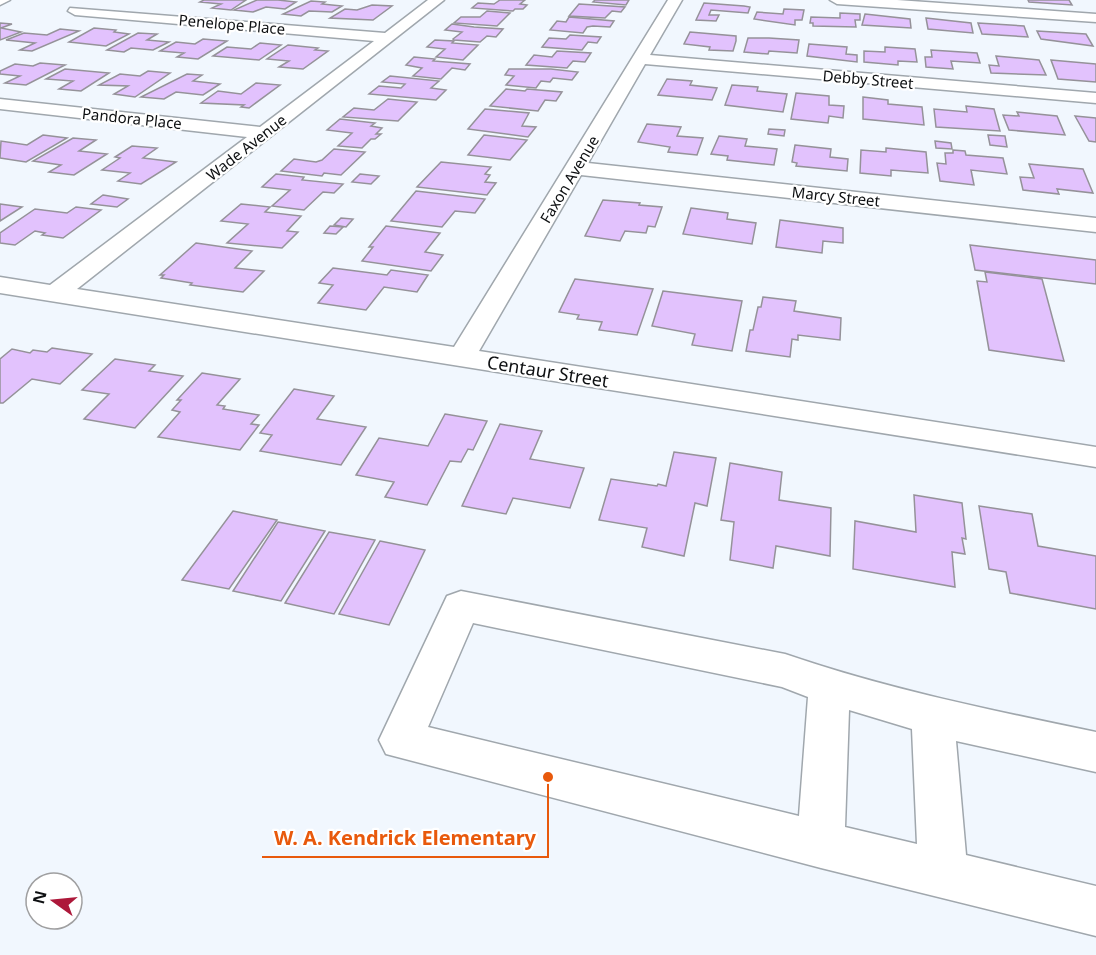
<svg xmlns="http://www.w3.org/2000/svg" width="1096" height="955" viewBox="0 0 1096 955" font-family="'Noto Sans',sans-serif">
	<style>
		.building { fill: #e2c2fd; stroke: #959299; stroke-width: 1.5 }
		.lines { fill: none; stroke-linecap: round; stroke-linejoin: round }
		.minor-casing { stroke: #a0a7ad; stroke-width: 3 }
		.minor { fill: #fff; fill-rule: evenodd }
		.labels { text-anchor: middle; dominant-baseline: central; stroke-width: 4.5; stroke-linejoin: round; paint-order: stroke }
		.far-street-label { font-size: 15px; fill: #0e1012; stroke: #fff }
		.street-label { font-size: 18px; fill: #0e1012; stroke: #fff }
		.leader { fill: none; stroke: #e8590c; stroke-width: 2 }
		.callout-dot { fill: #e8590c; stroke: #fff; stroke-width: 2 }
		.callout-label { font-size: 20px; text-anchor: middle; font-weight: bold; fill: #e8590c; stroke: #fff; stroke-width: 4.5; stroke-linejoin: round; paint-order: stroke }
	</style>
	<rect width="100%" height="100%" fill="#f1f7fe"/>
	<g class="building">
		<polygon points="204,0 246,0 231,10 212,8 221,4 200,2"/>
		<polygon points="257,0 278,0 296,2 285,9 266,7 253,12 234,10"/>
		<polygon points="500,0 525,0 520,4 527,5 523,9 515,9 513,11 472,8 478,3 494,4"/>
		<polygon points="595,0 629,0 626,5 593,2"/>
		<polygon points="1028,0 1069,0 1072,5 1029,2"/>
		<polygon points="311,1 325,2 322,4 342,6 332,12 309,11 301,16 283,14"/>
		<polygon points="704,3 744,6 750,7 748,13 711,10 709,15 719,15 716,21 696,20"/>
		<polygon points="579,4 595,5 625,7 621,12 612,11 605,18 569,16"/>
		<polygon points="372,5 392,6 373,20 330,18 345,9 357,10"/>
		<polygon points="784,9 804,10 802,20 795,20 795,25 754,19 757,12 783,14"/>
		<polygon points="487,11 510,13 497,26 454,23 461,17 480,17"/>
		<polygon points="840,13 860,14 860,20 855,20 856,27 813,26 813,23 810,23 811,17 840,18"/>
		<polygon points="865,14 910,19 911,28 862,25"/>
		<polygon points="569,17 614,21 610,27 593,26 587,27 583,33 550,30 557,21 566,22"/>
		<polygon points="926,18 971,23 973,33 928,29"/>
		<polygon points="0,23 12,24 1,28 21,32 0,40"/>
		<polygon points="978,23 1024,26 1028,37 982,34"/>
		<polygon points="452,24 474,27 503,29 496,37 487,36 480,42 454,40 453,39 462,32 445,30"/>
		<polygon points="94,28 116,30 114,32 129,34 106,46 69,42"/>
		<polygon points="60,29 79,31 32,51 20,50 35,43 6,40 24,33 47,35"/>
		<polygon points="1037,31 1086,34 1093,46 1041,39"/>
		<polygon points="690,32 736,36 736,41 733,51 709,50 710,47 684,44"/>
		<polygon points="138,33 157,34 147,40 169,42 153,50 131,48 124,52 107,50"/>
		<polygon points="570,35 601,37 597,43 588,42 582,50 542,47 549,38 566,39"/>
		<polygon points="748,38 769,38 799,40 797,53 769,51 768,54 744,52"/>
		<polygon points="203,39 227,41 198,59 177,57 184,53 160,51 176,42 195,44"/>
		<polygon points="435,40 454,41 452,43 478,45 463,60 436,57 445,49 427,47"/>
		<polygon points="260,43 281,45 259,60 213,56 227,47 251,49"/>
		<polygon points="809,44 847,47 846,54 857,55 857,62 807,56"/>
		<polygon points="288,45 318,48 315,50 328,51 303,69 279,67 289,61 267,59"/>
		<polygon points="885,47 915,49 917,62 898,61 898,65 864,62 864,51 885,52"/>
		<polygon points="931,50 977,53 980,63 951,61 953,69 926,67 925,57 932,57"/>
		<polygon points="557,51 591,53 585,62 573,61 567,68 526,65 534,55 552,57"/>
		<polygon points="996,56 1039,60 1046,75 991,73 989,65 999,66"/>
		<polygon points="414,57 435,59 433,61 470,64 465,70 452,68 441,79 413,76 422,68 406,65"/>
		<polygon points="1051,60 1096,64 1096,82 1058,79"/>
		<polygon points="40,63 65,65 26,85 5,83 20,76 0,74 0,71 15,64 33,66"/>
		<polygon points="65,69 109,73 81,91 59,89 73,81 46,79"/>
		<polygon points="509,69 551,69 578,72 572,80 553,78 550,82 541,81 536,88 506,85 514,76 505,75"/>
		<polygon points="148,71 170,73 135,97 114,94 128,86 99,85 120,74 140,76"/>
		<polygon points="187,74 202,75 193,81 220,84 203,95 176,92 164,99 141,97"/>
		<polygon points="390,76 439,81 431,88 446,90 436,100 369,94 379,86 401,88 405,84 382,82"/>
		<polygon points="667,79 692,81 690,85 717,88 712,100 658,95"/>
		<polygon points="256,83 280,85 249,108 241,107 244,105 201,103 218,91 241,94"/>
		<polygon points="732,85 758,87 757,91 787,94 783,112 725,105"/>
		<polygon points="506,89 525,91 527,89 562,92 556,101 545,100 538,111 490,106"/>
		<polygon points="796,93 829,96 829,105 844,106 843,118 829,116 828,123 791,119"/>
		<polygon points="863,97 888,100 888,104 922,107 924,125 863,119"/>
		<polygon points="388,99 417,102 398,121 343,117 354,108 374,110"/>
		<polygon points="966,106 994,109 1000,131 936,127 934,109 967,112"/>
		<polygon points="485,109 529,113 522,126 536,127 528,137 468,129"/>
		<polygon points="1017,112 1057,116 1065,135 1009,130 1003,115 1019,116"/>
		<polygon points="1075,116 1096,118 1096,142 1089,141"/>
		<polygon points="340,119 375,123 371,126 382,128 376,134 381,134 375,139 371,139 362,148 338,146 352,133 327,130"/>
		<polygon points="647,124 681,127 677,136 703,138 697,155 668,152 670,147 638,142"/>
		<polygon points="769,129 785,130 784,136 768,134"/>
		<polygon points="43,135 67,138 26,162 0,158 1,141 27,145"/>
		<polygon points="484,135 527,140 510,160 468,155"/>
		<polygon points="988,135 1005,136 1007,147 990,145"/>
		<polygon points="719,136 747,139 745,146 777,149 774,165 727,160 728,156 711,154"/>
		<polygon points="73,138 96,140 79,151 107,154 74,175 49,172 61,165 33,161"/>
		<polygon points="935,141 951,143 952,149 936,148"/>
		<polygon points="795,145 831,149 830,157 848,159 847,171 796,166 797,163 792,162"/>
		<polygon points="132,146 157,148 143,158 176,162 141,184 118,181 130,173 102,170 120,158 115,157"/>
		<polygon points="886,148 926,152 928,173 891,170 891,176 860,173 861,150 886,152"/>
		<polygon points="334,149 365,152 341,175 324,173 322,176 281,171 294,159 316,162 322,160"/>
		<polygon points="953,150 965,151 966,155 1003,158 1007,174 971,170 974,185 940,181 937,163 946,164 945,153 953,153"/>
		<polygon points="441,162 491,167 485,174 490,175 485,182 496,183 487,195 417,187"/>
		<polygon points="1029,164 1083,169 1093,193 1057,189 1059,194 1023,190 1020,177 1034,178"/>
		<polygon points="276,174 304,177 302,180 343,184 334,193 323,192 304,210 272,206 290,190 262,187"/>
		<polygon points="360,174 379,176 371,184 352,182"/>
		<polygon points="416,191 485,199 475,213 455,211 442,227 391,221"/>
		<polygon points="103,195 128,199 117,207 91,204"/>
		<polygon points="603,200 640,203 639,205 662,207 655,227 648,226 646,233 625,231 620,241 585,236"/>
		<polygon points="0,204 22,207 0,221"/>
		<polygon points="241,204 270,207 265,212 301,216 287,231 298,232 282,248 227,243 248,224 221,221"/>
		<polygon points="76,207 101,210 63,238 42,235 45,233 35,231 15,245 0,243 0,233 35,209 67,213"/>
		<polygon points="691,208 728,213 727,219 756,223 752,244 683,234"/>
		<polygon points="341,218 353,219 346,227 334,225"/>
		<polygon points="780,220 843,228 843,243 823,241 822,253 776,247"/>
		<polygon points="330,226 343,227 336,234 324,233"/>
		<polygon points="386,226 440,233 425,252 443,255 431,271 362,261 373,247 369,247"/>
		<polygon points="196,243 252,251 235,268 264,271 243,292 190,285 192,283 161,278 164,275 160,275"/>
		<polygon points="970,245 1096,260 1096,284 975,270"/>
		<polygon points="333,268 387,275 391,270 428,275 417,292 384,287 366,310 318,303 333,285 319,283"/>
		<polygon points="985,272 1042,279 1064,361 989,350 977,281 987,282"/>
		<polygon points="575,279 653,289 637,335 599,330 602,322 577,319 579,315 559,312"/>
		<polygon points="663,291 742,301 732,351 692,345 695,334 652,326"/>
		<polygon points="763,297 796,301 794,311 841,318 840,340 798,335 798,340 792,339 790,357 746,351 750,330 753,330 758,307 761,307"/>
		<polygon points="52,348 92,354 60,384 32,379 3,403 0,403 0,359 12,349 30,353 33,350 47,352"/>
		<polygon points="115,359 155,365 149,371 183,376 135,428 84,419 109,394 82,390"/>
		<polygon points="202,373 240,379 217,405 225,406 223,409 259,415 251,424 259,425 240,450 158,437 180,412 172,410 181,400 177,400"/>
		<polygon points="294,389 334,396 317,419 366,427 341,465 260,451 272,435 260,433"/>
		<polygon points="445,414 487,421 473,450 468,449 461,462 450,461 427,505 385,497 394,482 356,475 379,438 428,446"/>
		<polygon points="500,424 542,431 530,459 584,468 570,508 513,498 506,514 462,506"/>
		<polygon points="674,452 716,458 707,506 695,503 684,556 642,547 647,528 599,520 611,479 657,486 658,484 666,486"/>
		<polygon points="730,463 782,472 779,500 831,508 830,556 776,546 773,568 730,560 734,522 721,520"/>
		<polygon points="914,495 962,503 966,539 962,538 965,554 952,552 955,587 853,569 855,521 916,532"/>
		<polygon points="979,506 1032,514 1038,546 1096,556 1096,609 1010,593 1006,572 989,569"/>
		<polygon points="233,511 277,520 229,589 182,580"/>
		<polygon points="278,522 325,531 281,601 233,591"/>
		<polygon points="329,532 375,540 334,614 285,603"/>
		<polygon points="380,541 425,550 389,625 339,614"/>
	</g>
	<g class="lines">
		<defs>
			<g id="minor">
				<polygon points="0,0 10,0 0,5"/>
				<polygon points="428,0 444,0 77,289 454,347 668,0 682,0 650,55 1096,93 1096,103 645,64 588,163 1096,218 1096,232 581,175 479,351 1096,447 1096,467 0,293 0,277 50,285 247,137 0,109 0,99 260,127 374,41 75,15 68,11 70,8 385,33"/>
				<polygon points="830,0 897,0 1096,14 1096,22 837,4"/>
				<path d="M461 591 785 654C887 689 990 710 1096 732V772L956 741 966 855 1096 886V936L821 868 386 754 379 740 447 596ZM473 623 782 687 808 697 799 816 428 727ZM849 710 912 729 917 844 845 827Z"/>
			</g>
		</defs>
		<use href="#minor" class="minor-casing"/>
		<use href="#minor" class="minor"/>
	</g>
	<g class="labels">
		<g class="far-street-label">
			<text transform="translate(232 24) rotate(5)">Penelope Place</text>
			<text transform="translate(868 79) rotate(5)">Debby Street</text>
			<text transform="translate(132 118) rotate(6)">Pandora Place</text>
			<text transform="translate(246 147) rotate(-38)">Wade Avenue</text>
			<text transform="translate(569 179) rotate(-59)">Faxon Avenue</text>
			<text transform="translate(836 196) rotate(6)">Marcy Street</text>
		</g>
		<g class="street-label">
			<text transform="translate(548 371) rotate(9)">Centaur Street</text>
		</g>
	</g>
	<path class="leader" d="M548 777L548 857H262"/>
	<circle class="callout-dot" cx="548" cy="777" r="6"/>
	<g class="callout-label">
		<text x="405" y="845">W. A. Kendrick Elementary</text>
	</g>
	<g transform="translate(54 901) rotate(285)"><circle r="28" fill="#ffffff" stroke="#9f9fa0" stroke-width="1.5"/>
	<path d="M0-4.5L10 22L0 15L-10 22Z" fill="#ad183a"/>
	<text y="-9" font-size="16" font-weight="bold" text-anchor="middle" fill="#0e1012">N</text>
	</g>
</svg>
